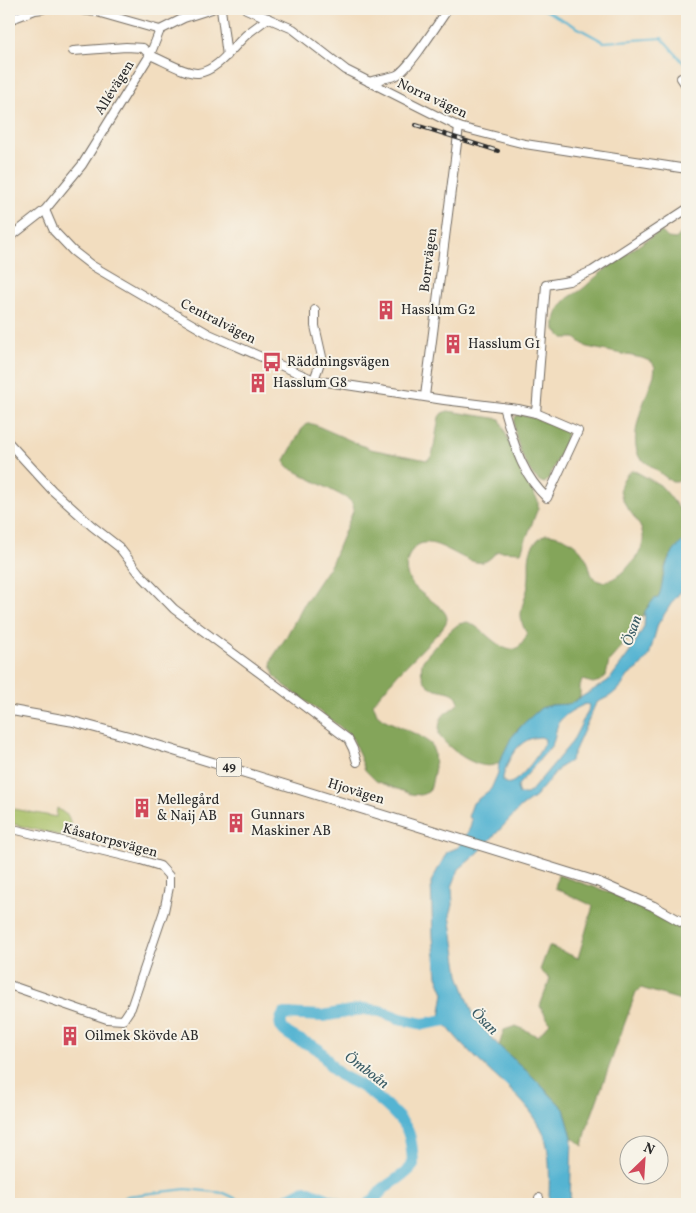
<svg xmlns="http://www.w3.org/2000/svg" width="696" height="1213" viewBox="0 0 696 1213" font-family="Vollkorn,serif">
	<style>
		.green { fill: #a6be64; stroke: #687448 }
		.forest { fill: #84a55a; stroke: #586842 }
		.water { fill: #54b4d2; stroke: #40707e; fill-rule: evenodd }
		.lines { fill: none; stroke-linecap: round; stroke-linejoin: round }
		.stream { stroke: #54b4d2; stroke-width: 2 }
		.river { stroke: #54b4d2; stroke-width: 12 }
		.minor-casing { stroke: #71695f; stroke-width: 10 }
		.major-casing { stroke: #71695f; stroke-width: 11 }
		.minor { stroke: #fff; stroke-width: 8 }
		.major { stroke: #fff; stroke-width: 9 }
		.rail-casing { stroke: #2b2b2b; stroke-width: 4 }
		.rail { stroke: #f7f3e8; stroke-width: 2; stroke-dasharray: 5.5; stroke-linecap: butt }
		.labels { text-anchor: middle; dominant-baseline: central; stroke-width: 4; stroke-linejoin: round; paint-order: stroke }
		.shield { fill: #f7f3e8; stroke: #686764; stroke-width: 1 }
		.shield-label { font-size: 12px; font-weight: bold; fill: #2b2b2b }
		.street-label { font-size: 14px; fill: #2b2b2b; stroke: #f7f3e8 }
		.poi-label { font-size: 14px; fill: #2b2b2b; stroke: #f7f3e8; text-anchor: start }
		.water-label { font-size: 15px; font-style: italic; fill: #395b65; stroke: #f7f3e8 }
	</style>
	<rect width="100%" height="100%" fill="#f7f3e8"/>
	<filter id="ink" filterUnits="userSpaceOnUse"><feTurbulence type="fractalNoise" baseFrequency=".02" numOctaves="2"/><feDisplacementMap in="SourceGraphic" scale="10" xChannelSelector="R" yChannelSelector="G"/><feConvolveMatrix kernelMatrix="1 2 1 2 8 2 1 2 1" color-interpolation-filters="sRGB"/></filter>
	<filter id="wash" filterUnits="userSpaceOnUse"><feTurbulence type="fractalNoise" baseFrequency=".0096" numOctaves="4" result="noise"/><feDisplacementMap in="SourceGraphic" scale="20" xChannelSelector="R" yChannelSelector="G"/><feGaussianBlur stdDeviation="1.12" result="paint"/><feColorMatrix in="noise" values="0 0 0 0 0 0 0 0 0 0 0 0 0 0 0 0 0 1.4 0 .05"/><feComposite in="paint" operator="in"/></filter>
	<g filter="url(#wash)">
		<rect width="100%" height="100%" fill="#f2ddbf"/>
		<polygon class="green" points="9,808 56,817 57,808 68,816 72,827 65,837 9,823"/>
		<g class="forest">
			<path d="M687 217V476L677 482H672L639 457C628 433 646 399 654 375L655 367 652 362 642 358 587 347 575 338H563L555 330C554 320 556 313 562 305 568 295 578 294 586 286 608 265 632 250 657 233L662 232 668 238 676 239 682 232Z"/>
			<path d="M448 411 500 419 520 470 538 501V508L521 552 498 551C493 555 489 561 483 562 463 567 426 523 410 554 392 590 445 600 447 618 447 623 443 627 440 631L397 675 373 703 377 714 383 719 420 736 431 744 434 752 435 767 431 787 428 792 421 795 411 794 376 781 365 770 353 739 339 726 280 682 274 675 271 664 273 657 285 639 304 604 331 564 354 509 352 503 348 499 286 466 285 460 303 427 307 424H313L370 449 427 460 431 457 433 452 439 417 442 413Z"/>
			<path d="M521 415 534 418 567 430 566 440 549 478 545 483C529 483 508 427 516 416Z"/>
			<path d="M633 470 660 485 668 494 687 519V537L670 556 666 564 663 578V588L658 598 649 605 632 635 609 661 606 676 600 681 593 683 582 680 580 687V697L570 704 552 705 541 708 516 731 499 763C481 774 449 750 439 735 439 724 439 716 450 710 454 707 456 706 459 702 455 684 431 697 423 678 421 674 421 668 422 663 424 656 453 627 459 624 462 623 464 623 467 622 486 627 512 673 527 634 515 613 524 606 528 586 532 564 522 547 546 534 565 535 581 545 588 563 590 567 590 573 593 577 607 593 634 563 640 551 652 527 627 515 621 495 618 485 625 474 633 470Z"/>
			<polygon points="558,875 609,892 648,909 687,930 687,1002 641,988 636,992 587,1128 583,1146 572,1137 564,1109 532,1076 499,1046 504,1030 516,1026 538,1036 550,1023 540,1006 550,979 540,970 549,946 578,958 593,906 555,888"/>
		</g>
		<path class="water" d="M687 537V584L673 601 658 624 649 656 639 668 628 676 621 687 610 696 596 703 570 761 560 767 535 797 521 807 478 853 459 869 452 887 453 905 450 915 459 975 475 1019 499 1046 532 1076 564 1109 572 1137 570 1204H549C549 1181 552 1149 541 1128 530 1107 513 1092 495 1076 476 1058 455 1039 440 1017L444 993 437 976 433 937 431 882 447 852 459 847 470 828 472 819 468 817 473 803 491 789 498 773 499 763 511 738 524 723 541 708 552 705 570 704 606 682 610 679 630 652 644 627 645 611 654 599 658 598C663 587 662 577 666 566 669 555 679 545 687 537ZM586 704 589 705 588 711 572 742 531 791 527 794H519L517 788 519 784 552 745C556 738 555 729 559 722 564 714 578 707 586 704ZM541 737 545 739C544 749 520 781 510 783 506 784 506 783 503 781V777C508 758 519 737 541 737Z"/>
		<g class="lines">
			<g class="stream">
				<polyline points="543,9 604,42 662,38 687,67"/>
				<polyline points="113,1204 127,1196 186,1189 224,1193 241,1201 260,1204"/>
			</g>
			<g class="river">
				<polyline points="278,1204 301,1192 307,1191 340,1204"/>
				<path d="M369 1204C375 1200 378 1194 383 1189 393 1181 405 1176 413 1165 413 1156 411 1135 406 1128 398 1114 375 1095 361 1086 354 1081 345 1079 338 1073 330 1067 326 1057 319 1050 309 1041 269 1035 284 1014L322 1016 363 1009 380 1011 401 1019 423 1024 457 1018"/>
			</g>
		</g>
	</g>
	<g filter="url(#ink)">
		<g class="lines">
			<defs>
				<g id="minor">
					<polyline points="73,9 97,12 160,30"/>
					<polyline points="221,9 227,56"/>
					<polyline points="246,9 293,29 346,70 459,127 525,144 687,169"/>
					<polyline points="9,20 35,10 43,9"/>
					<polyline points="73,51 126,47 143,48 150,55 160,30 184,18 212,9"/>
					<polyline points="681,78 687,87"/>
					<path d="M369 82C378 79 390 78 397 75 410 68 438 23 448 9"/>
					<path d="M45 210 54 231 73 251 91 265 209 334 314 380 444 400 518 409 536 413 578 431 547 498C520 473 514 442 503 407"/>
					<path d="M9 238 45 210 82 165 150 55C163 60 185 74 198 73 217 71 233 47 246 35 253 29 261 24 268 18"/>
					<polyline points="314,380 322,357 315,326 315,310"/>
					<polyline points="425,396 459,127"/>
					<polyline points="536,413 546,285 569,281 592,271 687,209"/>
					<polyline points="9,443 52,490 92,526 119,547 139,573 174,609 348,739 353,749 357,762"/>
					<polyline points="9,828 141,860 160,866 169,876 169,887 164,911 131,1008 123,1020 107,1019 9,985"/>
					<polyline points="539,1204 539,1198"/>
				</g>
				<polyline id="major" points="9,710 71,721 127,736 598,882 653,906 687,925"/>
			</defs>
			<use href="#minor" class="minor-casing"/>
			<use href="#major" class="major-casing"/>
			<use href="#minor" class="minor"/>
			<use href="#major" class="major"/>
			<defs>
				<polyline id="rail" points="416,125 498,151"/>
			</defs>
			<use href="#rail" class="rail-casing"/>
			<use href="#rail" class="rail"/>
		</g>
	</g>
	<defs>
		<symbol id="building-bare" viewBox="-9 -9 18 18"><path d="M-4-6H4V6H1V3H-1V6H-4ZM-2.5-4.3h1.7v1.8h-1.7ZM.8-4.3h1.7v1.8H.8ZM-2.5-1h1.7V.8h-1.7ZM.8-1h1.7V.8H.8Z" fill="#d1495b" stroke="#f7f3e8" stroke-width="2.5" paint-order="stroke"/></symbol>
		<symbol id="bus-bare" viewBox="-9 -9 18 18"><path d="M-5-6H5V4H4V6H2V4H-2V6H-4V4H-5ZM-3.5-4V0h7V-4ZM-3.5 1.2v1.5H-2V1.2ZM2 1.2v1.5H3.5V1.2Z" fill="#d1495b" stroke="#f7f3e8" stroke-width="2.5" paint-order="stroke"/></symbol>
	</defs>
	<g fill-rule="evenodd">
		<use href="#building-bare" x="372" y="296" width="28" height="28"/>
		<use href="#building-bare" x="439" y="330" width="28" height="28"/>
		<use href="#bus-bare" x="258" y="348" width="28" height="28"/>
		<use href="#building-bare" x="244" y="369" width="28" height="28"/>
		<use href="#building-bare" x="128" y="794" width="28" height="28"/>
		<use href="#building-bare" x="222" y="809" width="28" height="28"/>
		<use href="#building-bare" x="56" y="1022" width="28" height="28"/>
	</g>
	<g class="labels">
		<rect class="shield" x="216.5" y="757.5" width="25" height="19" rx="4"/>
		<g class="shield-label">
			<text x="229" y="767">49</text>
		</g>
		<g class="street-label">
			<text transform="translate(115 88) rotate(-58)">Allévägen</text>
			<text transform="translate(432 99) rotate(25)">Norra vägen</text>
			<text transform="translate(429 260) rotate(-83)">Borrvägen</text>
			<text transform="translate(218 322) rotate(27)">Centralvägen</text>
			<text transform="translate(356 792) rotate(17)">Hjovägen</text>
			<text transform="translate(110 841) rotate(15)">Kåsatorpsvägen</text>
		</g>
		<g class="poi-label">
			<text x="401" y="310">Hasslum G2</text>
			<text x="468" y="344">Hasslum G1</text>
			<text x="287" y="362">Räddningsvägen</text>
			<text x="273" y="383">Hasslum G8</text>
			<text x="157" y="800">Mellegård<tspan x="157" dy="16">&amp; Naij AB</tspan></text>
			<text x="251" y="815">Gunnars<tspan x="251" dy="16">Maskiner AB</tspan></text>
			<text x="85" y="1036">Oilmek Skövde AB</text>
		</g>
		<g class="water-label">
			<text transform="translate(633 631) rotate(-70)">Ösan</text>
			<text transform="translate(484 1022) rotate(45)">Ösan</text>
			<text transform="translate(366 1071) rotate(37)">Ömboån</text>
		</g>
	</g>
	<rect width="696" height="1213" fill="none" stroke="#f7f3e8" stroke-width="30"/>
	<g transform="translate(644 1160) rotate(25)"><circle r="24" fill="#f7f3e8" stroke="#a5a39c"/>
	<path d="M0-4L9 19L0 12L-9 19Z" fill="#d1495b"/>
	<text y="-8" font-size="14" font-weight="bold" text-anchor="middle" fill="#2b2b2b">N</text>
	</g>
</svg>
